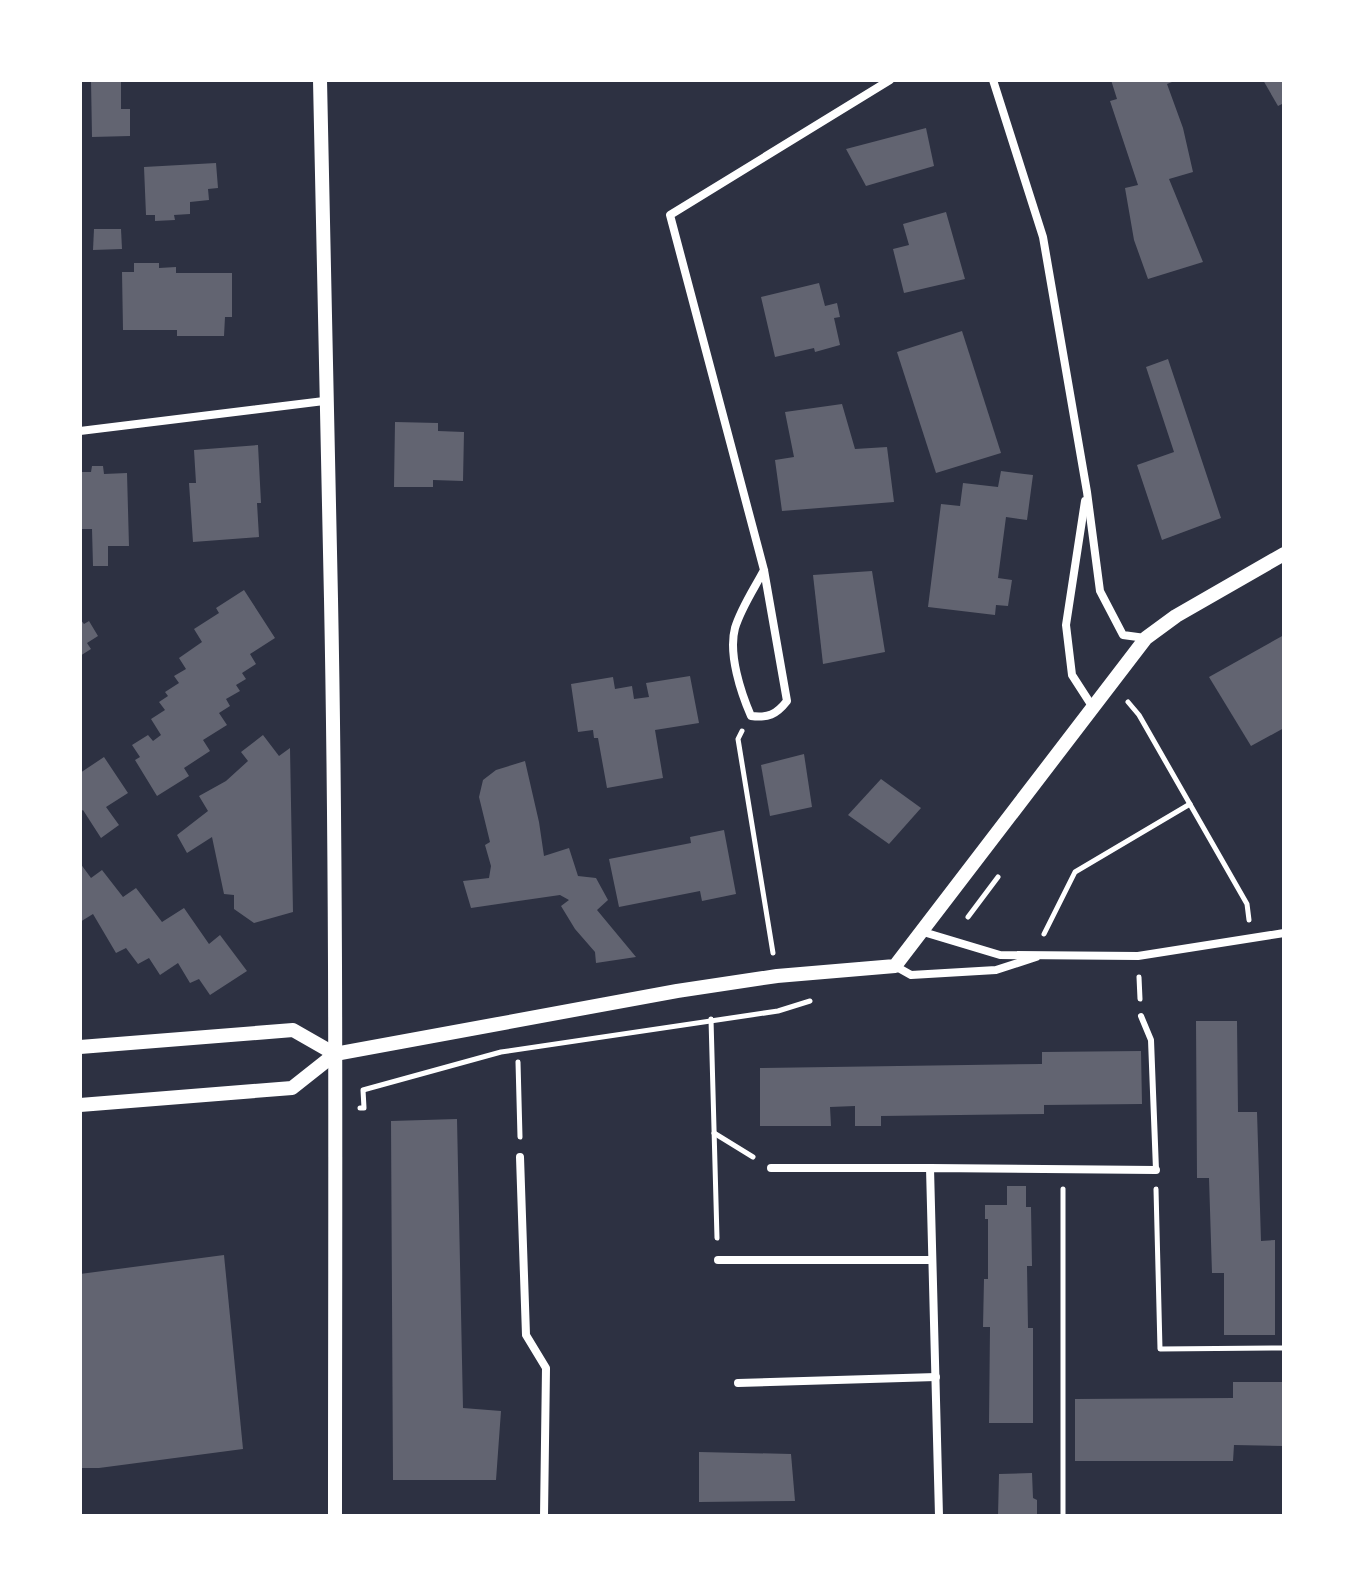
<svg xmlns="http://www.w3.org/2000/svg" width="1364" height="1596" viewBox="0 0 1364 1596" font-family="Figtree,sans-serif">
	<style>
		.building { fill: #626471 }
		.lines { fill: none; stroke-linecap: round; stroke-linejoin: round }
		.path { stroke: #fff; stroke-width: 5 }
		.service { stroke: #fff; stroke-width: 6 }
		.minor { stroke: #fff; stroke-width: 8 }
		.tertiary { stroke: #fff; stroke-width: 14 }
	</style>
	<rect width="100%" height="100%" fill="#2d3142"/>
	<g class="building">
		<polygon points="91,80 121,80 121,109 130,109 130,136 92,137"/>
		<polygon points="1111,80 1177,80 1167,84 1183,128 1193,172 1169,179 1203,262 1148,279 1134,240 1125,188 1138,185 1110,101 1117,99"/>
		<polygon points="1263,80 1284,80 1284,103 1278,106"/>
		<polygon points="926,128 934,166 866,186 846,149"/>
		<polygon points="216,163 218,188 208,189 209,200 190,202 190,214 174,215 175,220 155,221 155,215 146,215 144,167"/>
		<polygon points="946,212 965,279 904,293 893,249 909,245 903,224"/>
		<polygon points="94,229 121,229 122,249 93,250"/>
		<polygon points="134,263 159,263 159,268 176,267 176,273 232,273 232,317 225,317 224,336 177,336 177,330 123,330 122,272 134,272"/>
		<polygon points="819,283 825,306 837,303 840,317 834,318 840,345 815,352 814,348 775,357 761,297"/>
		<polygon points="962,331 1001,453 936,473 897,352"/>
		<polygon points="1168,359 1221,518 1162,540 1137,465 1174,452 1146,367"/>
		<polygon points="842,404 855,449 887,447 894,502 782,511 775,460 794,457 785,412"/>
		<polygon points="395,422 438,423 438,431 464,432 463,481 433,480 433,487 394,487"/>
		<polygon points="258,445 261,503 257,503 259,537 193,542 189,483 196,483 194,450"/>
		<polygon points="92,466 103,466 104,474 127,473 129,546 108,546 108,566 93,566 92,529 80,529 80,472 91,472"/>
		<polygon points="1001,471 1033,475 1027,520 1006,517 998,578 1012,580 1008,606 996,605 995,615 928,607 941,504 960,506 963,483 998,487"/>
		<polygon points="872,571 885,652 823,664 813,575"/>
		<polygon points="244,590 275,638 250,654 256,664 242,673 246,679 236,685 240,691 226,699 230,706 219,713 227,725 203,740 210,751 184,768 189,776 157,796 135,760 140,757 132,745 148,735 153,741 161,735 151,719 165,710 159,702 168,696 165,692 179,683 174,676 186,669 179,658 202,642 194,629 219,613 216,608"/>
		<polygon points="80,619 84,624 89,621 98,636 87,643 91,649 80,656"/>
		<polygon points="1284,635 1284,728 1251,746 1209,677"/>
		<polygon points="690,676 699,723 655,730 663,778 607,788 598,738 594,738 593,730 578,732 571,684 613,677 615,689 632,686 634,699 649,697 646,683"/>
		<polygon points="263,735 279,756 290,748 293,912 254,923 234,909 234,895 224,894 212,837 187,853 177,835 208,811 199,796 226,781 248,761 241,752"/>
		<polygon points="804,754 812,807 770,816 761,765"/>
		<polygon points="104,757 128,793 106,807 119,825 101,838 83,810 80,812 80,773"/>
		<polygon points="525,761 539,822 544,856 569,848 578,876 596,878 608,900 597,910 636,957 596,963 595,952 575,929 561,906 569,900 560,895 471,908 463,881 489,878 491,866 485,845 490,842 479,797 483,780 496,770"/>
		<polygon points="881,779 921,808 889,844 848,815"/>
		<polygon points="724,830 736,894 702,901 700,891 619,907 609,859 691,843 690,837"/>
		<polygon points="80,863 91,878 102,870 123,897 136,888 162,922 184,908 209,944 220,935 247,971 210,995 199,979 190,983 178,963 160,975 149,958 138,964 126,948 116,953 93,914 80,922"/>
		<polygon points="1196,1021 1237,1021 1238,1112 1257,1112 1261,1241 1275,1240 1275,1335 1224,1335 1224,1273 1212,1273 1209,1178 1197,1178"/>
		<polygon points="1141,1051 1142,1104 1044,1105 1044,1114 881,1116 881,1126 855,1126 855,1106 830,1107 831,1126 760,1126 760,1068 1042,1064 1042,1052"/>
		<polygon points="457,1119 463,1408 501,1411 496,1480 393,1480 391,1121"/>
		<polygon points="1007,1186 1026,1186 1026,1207 1031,1207 1032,1266 1027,1266 1028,1328 1033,1328 1033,1423 989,1423 990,1327 983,1327 984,1279 988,1279 988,1219 985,1219 985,1205 1007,1205"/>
		<polygon points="224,1255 243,1449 99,1468 80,1468 80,1274"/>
		<polygon points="1233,1382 1284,1382 1284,1446 1234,1445 1233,1461 1075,1461 1075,1399 1233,1398"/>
		<polygon points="699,1452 791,1454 795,1501 699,1502"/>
		<polygon points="1032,1473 1033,1498 1037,1500 1037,1516 998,1516 999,1474"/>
	</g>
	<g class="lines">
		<g class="path">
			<polyline points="1128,702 1139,715 1247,904 1249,920"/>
			<polyline points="742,731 738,739 773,953"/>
			<polyline points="968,917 998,877"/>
			<polyline points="1044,934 1075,872 1190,804"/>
			<polyline points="1139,977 1140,999"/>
			<polyline points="711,1019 717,1238"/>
			<polyline points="518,1062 520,1137"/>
			<polyline points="360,1108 364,1108 363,1090 501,1052 778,1011 810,1001"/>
			<polyline points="714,1133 753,1157"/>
			<polyline points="1156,1189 1160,1349 1284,1348"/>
			<polyline points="1063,1516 1063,1189"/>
		</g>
		<polyline class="service" points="1141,1016 1151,1040 1156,1170"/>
		<g class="minor">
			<polyline points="993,80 1043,237 1087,492 1100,591 1123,635 1145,638"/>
			<polyline points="80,431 324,401"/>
			<polyline points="1085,501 1066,625 1072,675 1092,706"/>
			<path d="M764 570C754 589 741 608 735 628 728 654 741 693 751 716 768 718 776 715 787 701L764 570 670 215 890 80"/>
			<polyline points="920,931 1000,955 1138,956 1284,933"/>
			<polyline points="895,966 911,975 996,970 1036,957"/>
			<polyline points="520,1157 526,1335 546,1368 544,1516"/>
			<polyline points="771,1168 930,1168"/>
			<polyline points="718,1260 932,1260"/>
			<polyline points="738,1383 936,1377"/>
			<polyline points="939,1516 930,1168 1156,1170"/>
		</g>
		<g class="tertiary">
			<path d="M320 80C323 253 327 426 331 599 337 905 335 1211 335 1516"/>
			<polyline points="80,1047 293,1030 335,1054"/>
			<polyline points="80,1105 292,1088 335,1054 677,991 777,976 895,966 1146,638 1176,616 1284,554"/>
		</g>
	</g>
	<rect width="1364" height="1596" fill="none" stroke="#ffffff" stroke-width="164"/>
</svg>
